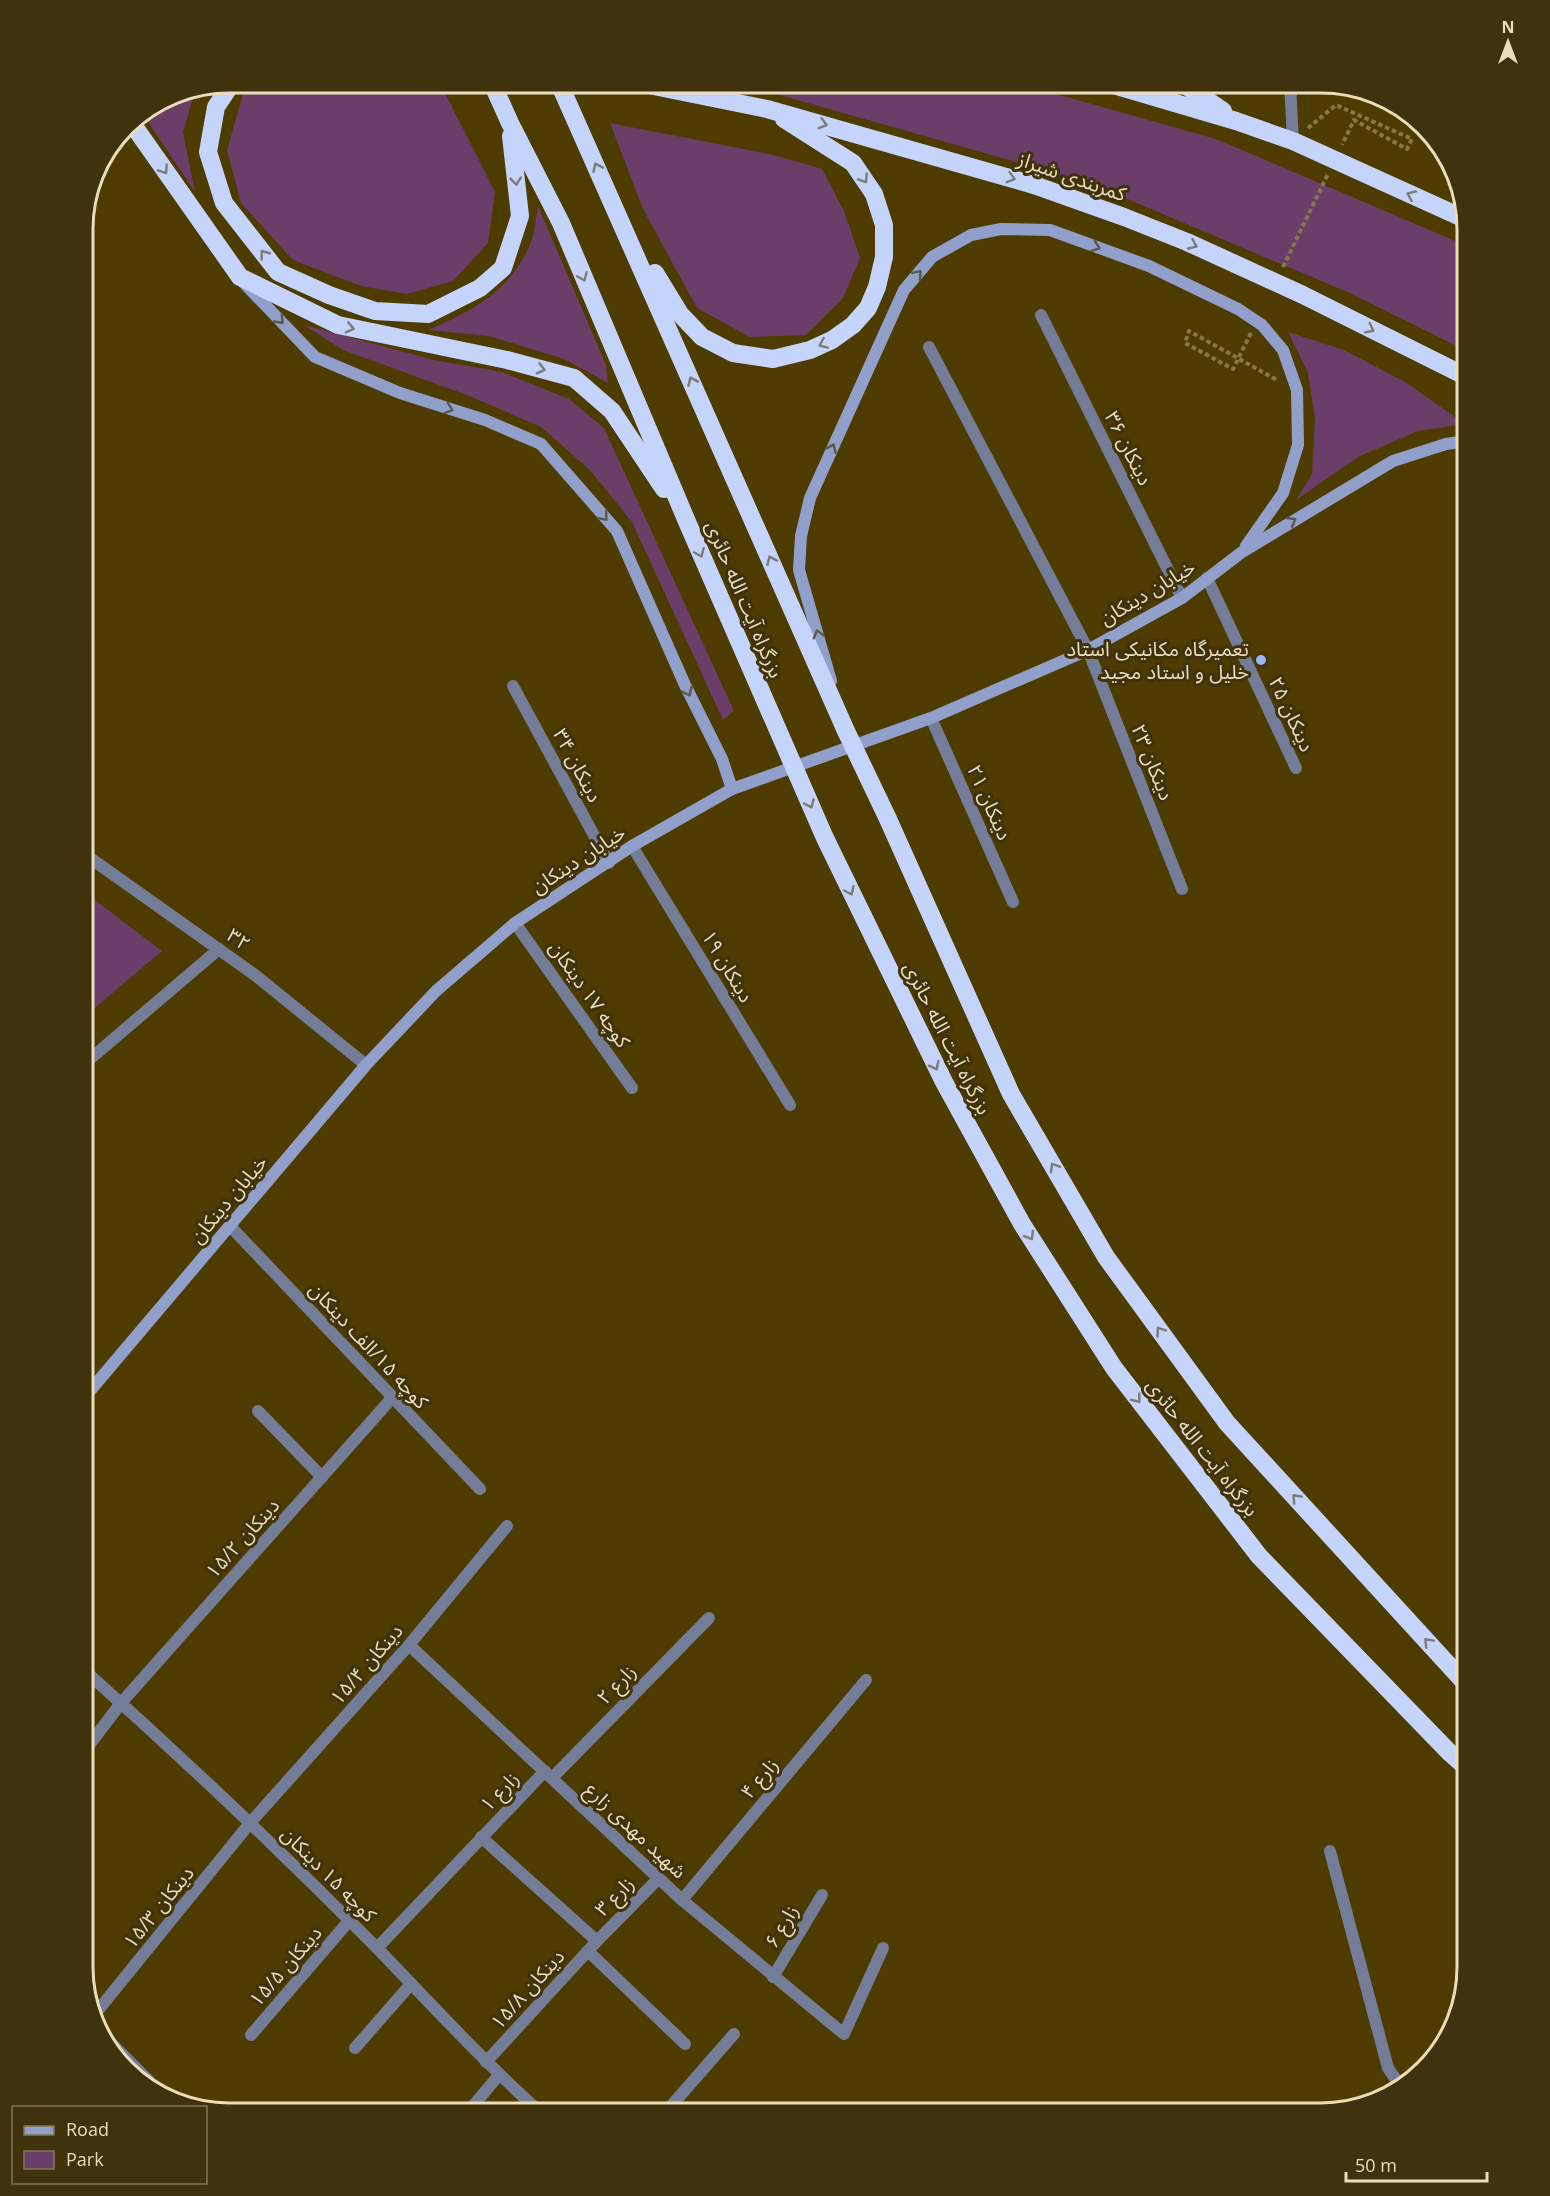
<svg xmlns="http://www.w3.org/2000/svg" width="1550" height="2196" viewBox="0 0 1550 2196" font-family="'Open Sans','Noto Sans Arabic',sans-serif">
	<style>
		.green { fill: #6a3e68 }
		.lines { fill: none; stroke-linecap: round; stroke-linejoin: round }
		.path { stroke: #897847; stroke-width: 4; stroke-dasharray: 4.5 3; stroke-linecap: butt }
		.street { stroke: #737d97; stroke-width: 12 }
		.secondary { stroke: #90a0ca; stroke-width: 12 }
		.highway { stroke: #c5d4fa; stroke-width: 18 }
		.oneway { stroke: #7b7b77 }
		.oneway2 { stroke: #5b584e }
		.poi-dot { fill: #9ab5fd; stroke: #3f320c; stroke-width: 2 }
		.labels { text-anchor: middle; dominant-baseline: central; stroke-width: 6; stroke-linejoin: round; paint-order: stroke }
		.street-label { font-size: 20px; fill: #ebddbc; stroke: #3f320c }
		.poi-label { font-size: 20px; fill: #ebddbc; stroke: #3f320c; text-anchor: end }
		.rim { fill: none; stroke: #ebddbc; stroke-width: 3 }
	</style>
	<rect width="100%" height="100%" fill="#4e3b00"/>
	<g class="green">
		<polygon points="255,83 440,83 495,192 488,243 453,281 407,294 361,286 293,260 241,203 227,150 243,94"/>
		<polygon points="737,83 1017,83 1216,139 1467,246 1467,351 1352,294 1087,182"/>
		<polygon points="199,89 192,101 183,132 195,192 143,114 174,94"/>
		<polygon points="610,123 774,155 822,169 844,211 860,258 843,298 806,335 750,337 697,308 643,209"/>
		<path d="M538 206 606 365 608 383 564 359 489 336 428 330C474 310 511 291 531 242 535 232 536 217 538 206Z"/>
		<polygon points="304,325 434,360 502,372 569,399 604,428 734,711 723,720 632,522 590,470 541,427 467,395 343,350"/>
		<polygon points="1288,332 1344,350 1405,382 1465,424 1418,431 1358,457 1296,500 1312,474 1315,419 1308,373"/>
		<polygon points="83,891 162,951 83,1018"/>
	</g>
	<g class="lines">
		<g class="path">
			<polyline points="1308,128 1336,105 1412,139 1407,149 1354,120 1342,145"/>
			<polyline points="1283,267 1328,174"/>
			<polyline points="1251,333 1233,369 1185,343 1189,331 1277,380"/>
		</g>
		<g class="street">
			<polyline points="1290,83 1293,141"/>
			<polyline points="1041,315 1182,598"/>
			<polyline points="929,347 1088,650 1182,889"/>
			<polyline points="1207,578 1296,768"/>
			<polyline points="513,686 609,863"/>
			<polyline points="931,718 1013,902"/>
			<polyline points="632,846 790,1105"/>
			<polyline points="83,853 255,975 366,1065"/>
			<polyline points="515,923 632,1088"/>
			<polyline points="83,1065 219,949"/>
			<polyline points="230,1226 480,1489"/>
			<polyline points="258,1411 322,1477"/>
			<polyline points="409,1645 682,1900 844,2034 883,1948"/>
			<path d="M83 1669C184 1759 282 1852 377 1948 431 2004 483 2061 541 2113"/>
			<polyline points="83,1753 121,1703 392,1398"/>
			<polyline points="552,1778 709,1618"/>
			<polyline points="481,1837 597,1941"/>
			<polyline points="1330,1851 1388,2068 1401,2087"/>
			<polyline points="682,1900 866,1680"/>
			<polyline points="377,1948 545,1771"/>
			<polyline points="588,1951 685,2044"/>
			<polyline points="773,1977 822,1895"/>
			<polyline points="95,2014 250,1823 409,1645 507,1526"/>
			<polyline points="100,2032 165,2097"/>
			<polyline points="251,2035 349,1921"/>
			<polyline points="355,2048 411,1984"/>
			<polyline points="486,2062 597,1941 659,1878"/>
			<polyline points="467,2113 499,2075"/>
			<polyline points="665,2113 734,2034"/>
		</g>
		<g class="secondary">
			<polyline points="244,283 315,357 400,393 485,420 541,444 617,531 685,685 722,759 732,789"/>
			<polyline points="831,681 799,570 801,536 810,498 904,290 932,257 971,235 1001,229 1050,230 1149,266 1238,309 1262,325 1283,350 1297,390 1298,445 1283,493 1246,546"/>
			<polyline points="83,1399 366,1065 436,991 515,923 632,846 732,789 931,718 1088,650 1182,598 1242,552 1393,461 1446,444 1467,441"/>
		</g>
		<g class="highway">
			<polyline points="232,83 216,107 208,152 224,203 278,272 329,295 375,311 428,314 480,288 503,268 520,216 511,136"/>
			<polyline points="492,83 510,123 561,223 688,524 825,838 944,1082 1022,1224 1114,1368 1259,1556 1449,1752 1467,1768"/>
			<polyline points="559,83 846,731 888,819 1011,1094 1106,1257 1227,1423 1467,1685"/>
			<polyline points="639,83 767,109 1034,185 1124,217 1187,242 1303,295 1467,377"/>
			<polyline points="1107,83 1236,121 1293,141 1465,219"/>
			<polyline points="1182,83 1223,111"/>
			<polyline points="131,122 240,277 338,325 507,360 574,378 612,411 664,489"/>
			<polyline points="655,273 680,314 702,337 733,353 773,359 810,350 832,340 853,325 868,308 877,287 884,257 884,225 874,194 853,163 784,119"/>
		</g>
	</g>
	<defs><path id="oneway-chevron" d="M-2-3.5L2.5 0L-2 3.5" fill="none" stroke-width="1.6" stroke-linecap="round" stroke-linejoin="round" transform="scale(1.5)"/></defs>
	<g class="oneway">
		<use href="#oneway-chevron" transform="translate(823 124) rotate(16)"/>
		<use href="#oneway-chevron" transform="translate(597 167) rotate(-114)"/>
		<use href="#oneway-chevron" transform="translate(164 170) rotate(56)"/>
		<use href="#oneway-chevron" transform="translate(1011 178) rotate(16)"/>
		<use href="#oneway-chevron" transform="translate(864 179) rotate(56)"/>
		<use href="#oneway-chevron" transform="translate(516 181) rotate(84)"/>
		<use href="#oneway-chevron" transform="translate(1411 195) rotate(-156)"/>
		<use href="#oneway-chevron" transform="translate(1193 245) rotate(25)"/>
		<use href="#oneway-chevron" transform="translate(264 254) rotate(-127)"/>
		<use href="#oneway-chevron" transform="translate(583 277) rotate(67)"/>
		<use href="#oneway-chevron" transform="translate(350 328) rotate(13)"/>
		<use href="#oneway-chevron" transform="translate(1370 329) rotate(27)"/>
		<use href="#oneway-chevron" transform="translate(823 344) rotate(157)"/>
		<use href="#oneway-chevron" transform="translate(541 369) rotate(15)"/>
		<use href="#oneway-chevron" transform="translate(692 381) rotate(-114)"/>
		<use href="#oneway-chevron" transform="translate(700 553) rotate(67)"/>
		<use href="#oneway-chevron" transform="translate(771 560) rotate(-114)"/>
		<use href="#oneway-chevron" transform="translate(810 804) rotate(66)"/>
		<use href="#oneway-chevron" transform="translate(850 891) rotate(65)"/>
		<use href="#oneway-chevron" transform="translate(935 1066) rotate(63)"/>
		<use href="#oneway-chevron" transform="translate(1054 1167) rotate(-120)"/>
		<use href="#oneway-chevron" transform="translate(1030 1236) rotate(58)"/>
		<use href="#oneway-chevron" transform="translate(1160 1331) rotate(-126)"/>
		<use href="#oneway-chevron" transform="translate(1137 1399) rotate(52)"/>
		<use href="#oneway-chevron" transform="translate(1296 1498) rotate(-133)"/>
		<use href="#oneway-chevron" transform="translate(1428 1642) rotate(-133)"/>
	</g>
	<g class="oneway2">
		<use href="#oneway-chevron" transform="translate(1096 247) rotate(20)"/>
		<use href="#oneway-chevron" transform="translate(918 274) rotate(-49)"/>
		<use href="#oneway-chevron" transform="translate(280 320) rotate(46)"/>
		<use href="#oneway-chevron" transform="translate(449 409) rotate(18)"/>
		<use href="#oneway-chevron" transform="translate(832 448) rotate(-66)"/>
		<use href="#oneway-chevron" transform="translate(604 517) rotate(49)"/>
		<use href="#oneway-chevron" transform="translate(1292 521) rotate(-31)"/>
		<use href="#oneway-chevron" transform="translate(818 634) rotate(-106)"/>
		<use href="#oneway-chevron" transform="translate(688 692) rotate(64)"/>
	</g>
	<circle class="poi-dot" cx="1261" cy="660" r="6"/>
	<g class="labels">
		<g class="street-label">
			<text transform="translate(1072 176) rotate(19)">کمربندی شیراز</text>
			<text transform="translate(1129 448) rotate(63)">۳۶ دینکان</text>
			<text transform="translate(1147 592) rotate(-31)">خیابان دینکان</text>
			<text transform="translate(745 599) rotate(67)">بزرگراه آیت الله حائری</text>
			<text transform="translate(1292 714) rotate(65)">۲۵ دینکان</text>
			<text transform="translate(1153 762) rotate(68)">۲۳ دینکان</text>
			<text transform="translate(578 765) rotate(62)">۳۴ دینکان</text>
			<text transform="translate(990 802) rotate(66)">۲۱ دینکان</text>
			<text transform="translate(578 859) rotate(-33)">خیابان دینکان</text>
			<text transform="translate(239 939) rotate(35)">۳۲</text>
			<text transform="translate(728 966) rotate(59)">۱۹ دینکان</text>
			<text transform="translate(590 994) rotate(55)">کوچه ۱۷ دینکان</text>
			<text transform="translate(948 1038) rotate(63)">بزرگراه آیت الله حائری</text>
			<text transform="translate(228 1199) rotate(-50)">خیابان دینکان</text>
			<text transform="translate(369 1345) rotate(47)">کوچه ۱۵/الف دینکان</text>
			<text transform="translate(1203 1447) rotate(52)">بزرگراه آیت الله حائری</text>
			<text transform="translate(242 1538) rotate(-48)">۱۵/۲ دینکان</text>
			<text transform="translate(366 1664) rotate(-49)">۱۵/۴ دینکان</text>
			<text transform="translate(616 1684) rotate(-46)">۲ زارع</text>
			<text transform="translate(759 1778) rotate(-50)">۴ زارع</text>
			<text transform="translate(499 1791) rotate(-46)">۱ زارع</text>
			<text transform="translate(636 1830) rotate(43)">شهید مهدی زارع</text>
			<text transform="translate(329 1874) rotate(45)">کوچه ۱۵ دینکان</text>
			<text transform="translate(614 1896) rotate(-45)">۳ زارع</text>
			<text transform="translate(158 1907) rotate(-51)">۱۵/۳ دینکان</text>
			<text transform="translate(781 1926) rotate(-59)">۶ زارع</text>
			<text transform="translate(285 1966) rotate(-49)">۱۵/۵ دینکان</text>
			<text transform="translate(527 1989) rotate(-48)">۱۵/۸ دینکان</text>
		</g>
		<g class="poi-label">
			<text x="1249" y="648">تعمیرگاه مکانیکی استاد<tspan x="1249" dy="23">خلیل و استاد مجید</tspan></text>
		</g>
	</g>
	<path d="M0 0H1550V2196H0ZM229 93H1321A136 136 0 0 1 1457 229V1967A136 136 0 0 1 1321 2103H229A136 136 0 0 1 93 1967V229A136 136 0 0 1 229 93Z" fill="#3f320c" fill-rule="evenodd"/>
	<path class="rim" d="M229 93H1321A136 136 0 0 1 1457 229V1967A136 136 0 0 1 1321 2103H229A136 136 0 0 1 93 1967V229A136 136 0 0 1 229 93Z"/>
	<rect x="12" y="2106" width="195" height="78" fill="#3f320c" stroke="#847652" stroke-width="1.5"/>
	<rect x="24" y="2126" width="30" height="9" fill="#90a0ca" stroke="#847652" stroke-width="1.5"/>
	<text x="66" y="2136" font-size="18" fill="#ebddbc">Road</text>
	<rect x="24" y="2151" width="30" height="18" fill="#6a3e68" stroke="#847652" stroke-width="1.5"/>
	<text x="66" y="2166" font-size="18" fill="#ebddbc">Park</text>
	<g transform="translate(1508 42)" stroke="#3f320c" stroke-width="4.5" paint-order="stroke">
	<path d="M0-4.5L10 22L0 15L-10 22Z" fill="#ebddbc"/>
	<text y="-9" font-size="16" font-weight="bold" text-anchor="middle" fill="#ebddbc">N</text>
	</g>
	<path d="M1346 2172v9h141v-9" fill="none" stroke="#ebddbc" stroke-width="3"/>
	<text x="1355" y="2172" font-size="18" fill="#ebddbc" stroke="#3f320c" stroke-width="4.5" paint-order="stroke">50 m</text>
</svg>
